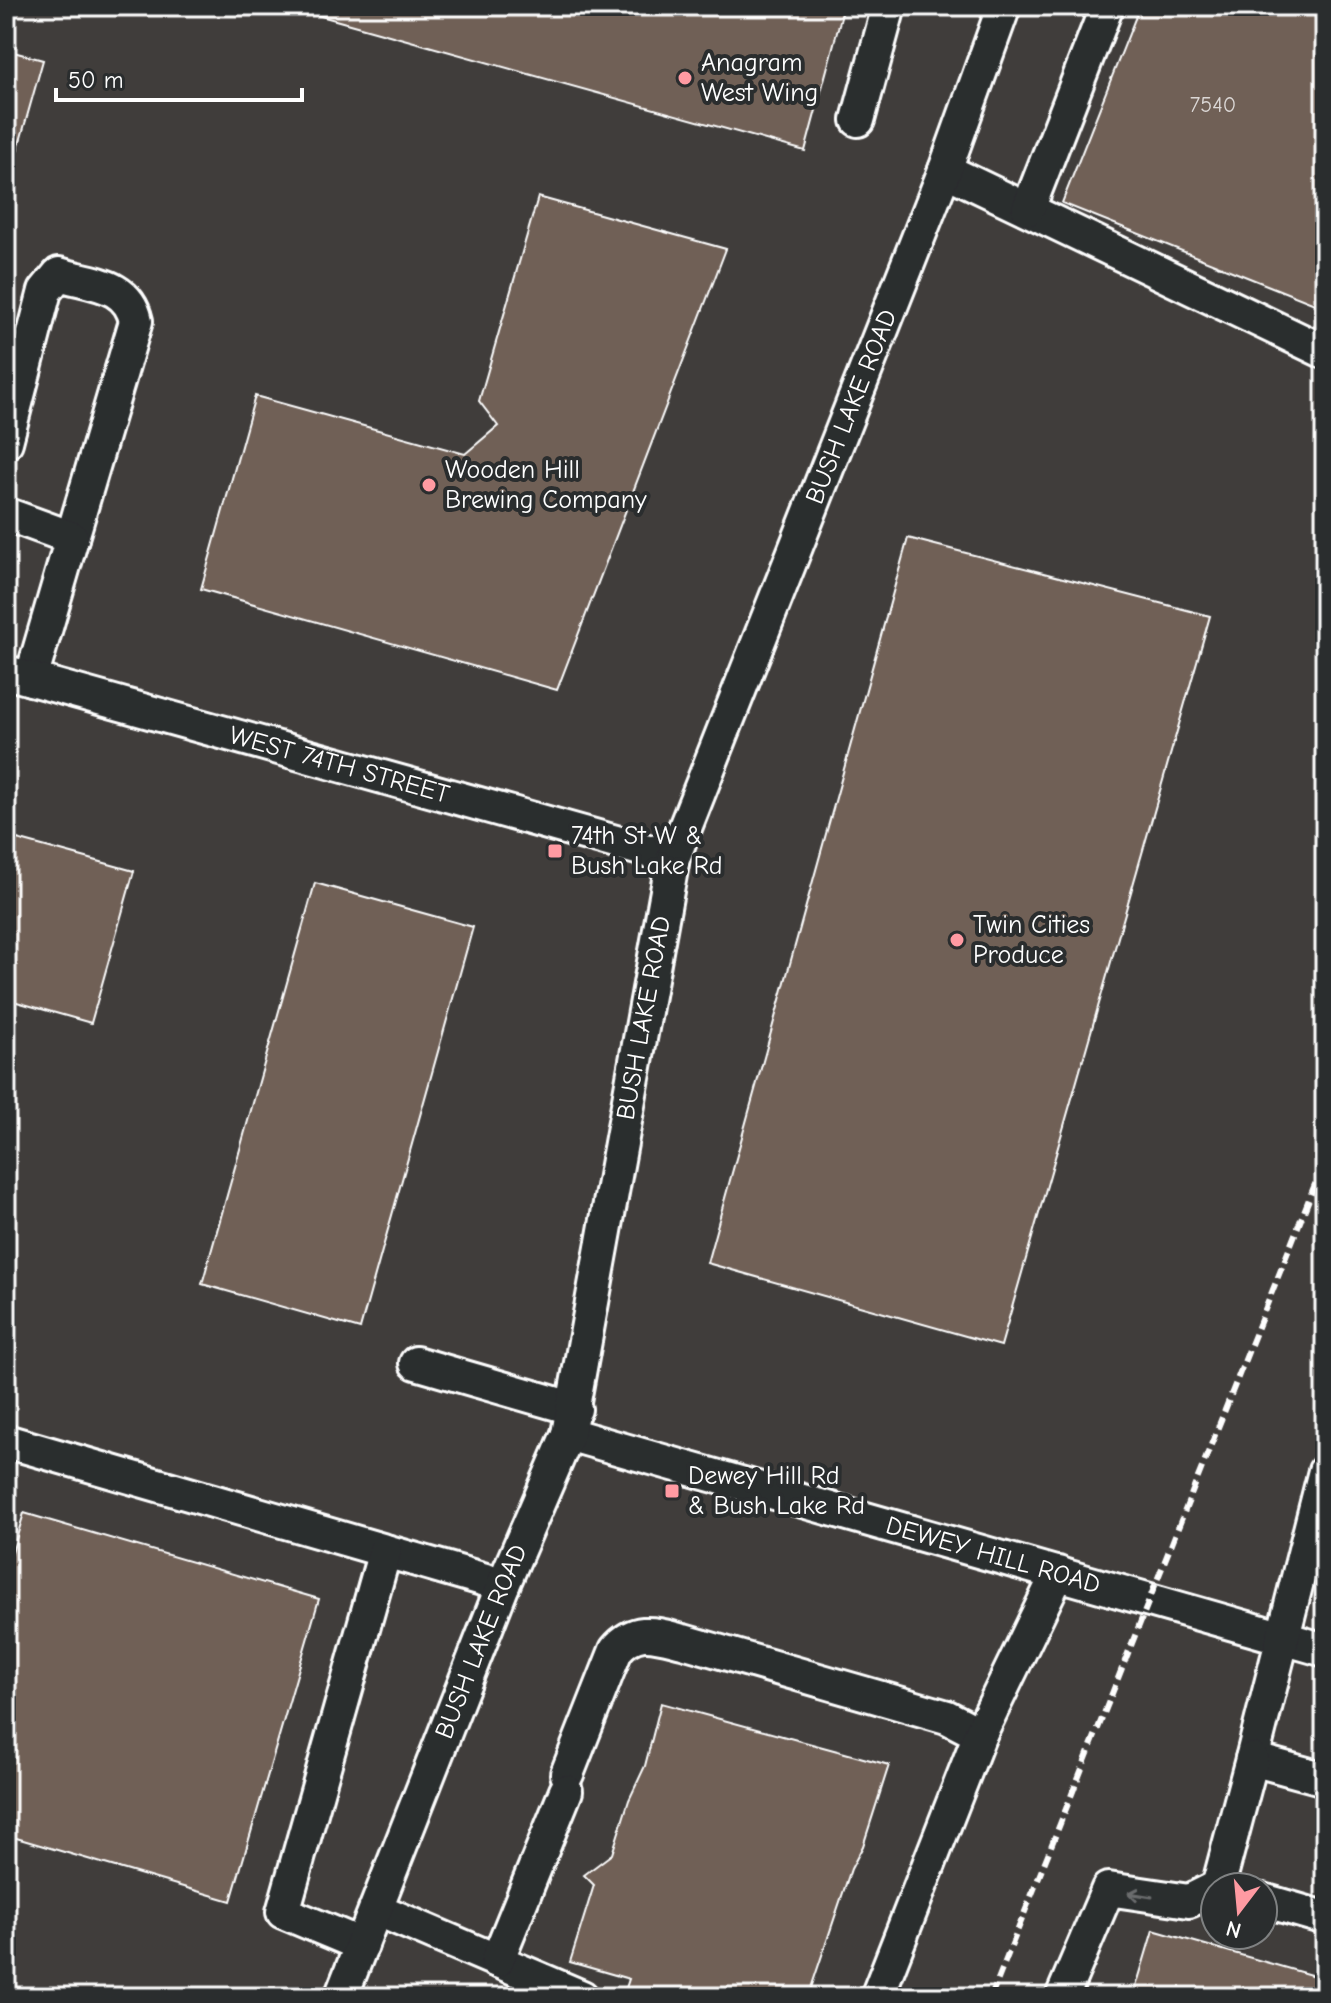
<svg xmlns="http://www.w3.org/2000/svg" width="1331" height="2003" viewBox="0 0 1331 2003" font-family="'Comic Neue',sans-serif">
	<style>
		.built { fill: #3f3c3a; fill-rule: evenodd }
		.building { fill: #706057; stroke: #fff; stroke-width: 2 }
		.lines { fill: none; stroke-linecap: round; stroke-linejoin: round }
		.minor-casing { stroke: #fff; stroke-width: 38 }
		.minor { stroke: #2a2d2e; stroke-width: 32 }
		.rail { stroke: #fff; stroke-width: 6; stroke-dasharray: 12 6; stroke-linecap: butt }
		.oneway { stroke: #6a6c6d }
		.poi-dot { fill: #ff9aa2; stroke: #2a2d2e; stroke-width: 3 }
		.labels { text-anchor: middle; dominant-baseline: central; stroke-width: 8; stroke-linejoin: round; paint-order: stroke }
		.number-label { font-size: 22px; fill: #dbd7d5 }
		.poi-label { font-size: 26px; fill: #fff; stroke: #2a2d2e; text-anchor: start }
		.street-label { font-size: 26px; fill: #fff; stroke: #2a2d2e }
	</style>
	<rect width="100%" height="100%" fill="#2a2d2e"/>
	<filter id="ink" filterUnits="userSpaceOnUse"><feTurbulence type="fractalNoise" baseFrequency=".0125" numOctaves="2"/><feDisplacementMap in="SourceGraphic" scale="16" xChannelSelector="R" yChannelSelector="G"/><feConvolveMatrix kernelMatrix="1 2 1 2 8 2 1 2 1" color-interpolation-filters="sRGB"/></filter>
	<g filter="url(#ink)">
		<path class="built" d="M6 6H1325V1997H6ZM1215 1887H1263V1935H1215Z"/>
		<g class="building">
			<polygon points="285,6 844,6 805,151"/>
			<polygon points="1140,6 1325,6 1325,284 1317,305 1062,203"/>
			<polygon points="6,50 43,60 6,191"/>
			<polygon points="538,197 726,249 557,690 201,589 255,396 465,454 498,426 479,401"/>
			<polygon points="908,538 1210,616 1001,1346 707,1263"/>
			<polygon points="6,836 134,871 91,1023 6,999"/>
			<polygon points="315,883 473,927 360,1329 202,1284"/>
			<polygon points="24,1513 319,1599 231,1901 6,1835 6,1573"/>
			<polygon points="661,1703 889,1765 863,1846 851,1869 808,1997 649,1997 625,1991 629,1979 570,1962 594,1885 584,1875 612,1854 629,1800 645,1766"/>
			<polygon points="1153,1930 1325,1979 1325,1997 1133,1997"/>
		</g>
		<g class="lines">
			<defs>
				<g id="minor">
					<polyline points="858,120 889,6"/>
					<polyline points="945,170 1325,352"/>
					<polyline points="1028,209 1107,6"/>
					<path d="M6 442 45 291 59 274C92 284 128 283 136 321L72 538"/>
					<polyline points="6,514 72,538 31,679"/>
					<path id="s1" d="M6 672 673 858"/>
					<polyline points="416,1363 575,1409"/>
					<path id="s2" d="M568 1434 1325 1650"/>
					<polyline points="6,1441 503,1585"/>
					<polyline points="1325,1471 1252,1759 1325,1779"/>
					<path d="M567 1774 616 1650C636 1626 655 1634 683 1641L947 1717 980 1734"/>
					<polyline points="1218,1887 1252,1759"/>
					<polyline points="1263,1900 1325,1918"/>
					<polyline points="376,1909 582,1997"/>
					<polyline points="362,1945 283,1912 385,1551"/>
					<polyline points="497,1961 566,1791"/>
					<path id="s3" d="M341 1997 503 1585 568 1434 673 858 945 170 1004 6"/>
					<polyline points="877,1997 980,1734 1058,1573"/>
					<polyline points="1062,1997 1108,1889 1189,1901 1215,1888"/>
				</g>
			</defs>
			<use href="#minor" class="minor-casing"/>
			<use href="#minor" class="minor"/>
			<polyline class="rail" points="991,1997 1325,1159"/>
		</g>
		<defs><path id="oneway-shaft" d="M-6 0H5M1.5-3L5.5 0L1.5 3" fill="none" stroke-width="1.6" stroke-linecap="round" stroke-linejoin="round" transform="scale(2)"/></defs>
		<use class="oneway" href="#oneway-shaft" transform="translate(1140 1895) rotate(-171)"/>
	</g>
	<g class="poi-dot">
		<circle cx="685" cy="78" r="8"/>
		<circle cx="429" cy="485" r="8"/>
		<rect x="547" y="843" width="16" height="16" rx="4"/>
		<circle cx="957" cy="940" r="8"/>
		<rect x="664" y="1483" width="16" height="16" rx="4"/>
	</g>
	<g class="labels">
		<g class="number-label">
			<text x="1213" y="105">7540</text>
		</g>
		<g class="poi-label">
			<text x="701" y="63">Anagram<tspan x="701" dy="30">West Wing</tspan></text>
			<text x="445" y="470">Wooden Hill<tspan x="445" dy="30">Brewing Company</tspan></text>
			<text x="571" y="836">74th St W &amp;<tspan x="571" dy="30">Bush Lake Rd</tspan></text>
			<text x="973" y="925">Twin Cities<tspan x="973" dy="30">Produce</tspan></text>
			<text x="688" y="1476">Dewey Hill Rd<tspan x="688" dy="30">&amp; Bush Lake Rd</tspan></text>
		</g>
		<g class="street-label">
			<text stroke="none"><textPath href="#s3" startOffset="1678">BUSH LAKE ROAD</textPath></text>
			<text stroke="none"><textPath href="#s1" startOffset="346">WEST 74TH STREET</textPath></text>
			<text stroke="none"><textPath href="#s3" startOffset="1030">BUSH LAKE ROAD</textPath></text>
			<text stroke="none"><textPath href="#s2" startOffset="442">DEWEY HILL ROAD</textPath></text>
			<text stroke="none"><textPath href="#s3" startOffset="382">BUSH LAKE ROAD</textPath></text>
		</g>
	</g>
	<rect width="1331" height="2003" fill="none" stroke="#2a2d2e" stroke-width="32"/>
	<rect x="16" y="16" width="1299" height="1971" fill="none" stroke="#fff" stroke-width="3" filter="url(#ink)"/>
	<g transform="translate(1239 1911) rotate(196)"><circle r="38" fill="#2a2d2e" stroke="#7f8182" stroke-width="2"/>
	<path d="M0-6L14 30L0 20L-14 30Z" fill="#ff9aa2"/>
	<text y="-12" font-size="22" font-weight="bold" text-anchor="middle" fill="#ffffff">N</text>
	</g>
	<path d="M56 88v12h246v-12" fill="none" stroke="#ffffff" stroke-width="4"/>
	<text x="68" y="88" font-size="24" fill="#ffffff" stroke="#2a2d2e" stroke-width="6" paint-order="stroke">50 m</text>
</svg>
